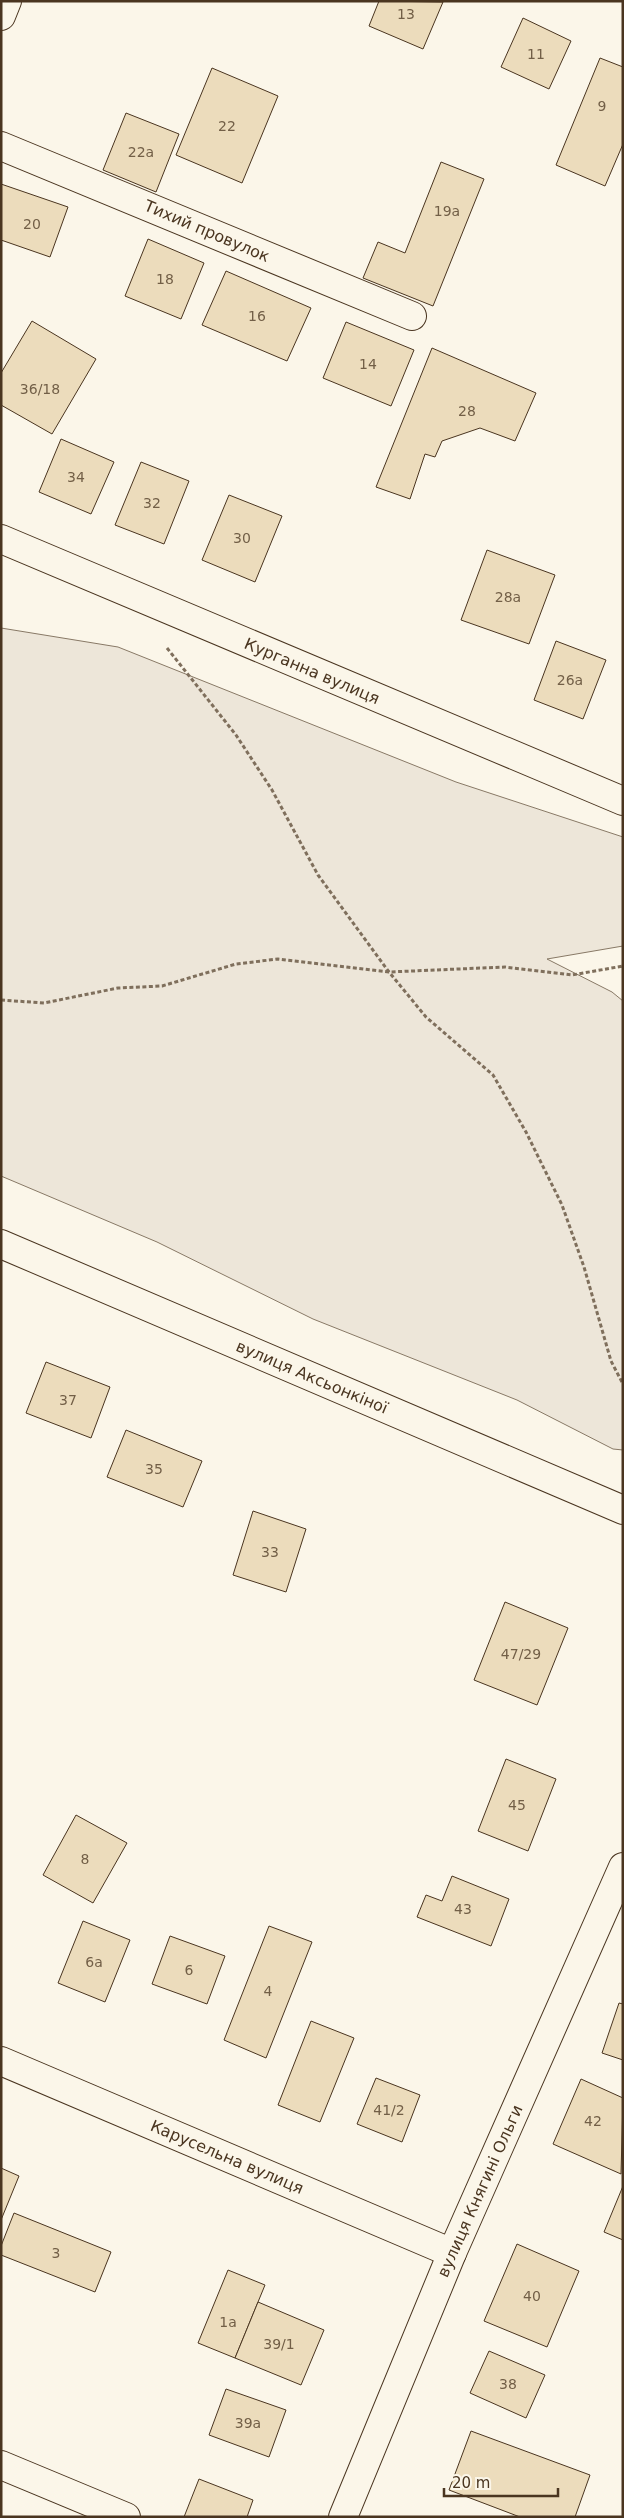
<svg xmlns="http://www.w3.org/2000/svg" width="624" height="2518" viewBox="0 0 624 2518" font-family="'DejaVu Sans',sans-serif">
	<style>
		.green { fill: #ede6d9; stroke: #887966 }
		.building { fill: #ecdcbc; stroke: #4a3520 }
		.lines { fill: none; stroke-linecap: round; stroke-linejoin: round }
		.minor-casing { stroke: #4a3520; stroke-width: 30 }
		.path { stroke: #7f6f5c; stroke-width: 3; stroke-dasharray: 4 2.5; stroke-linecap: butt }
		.minor { stroke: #fbf6e9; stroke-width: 28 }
		.labels { text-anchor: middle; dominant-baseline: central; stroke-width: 4; stroke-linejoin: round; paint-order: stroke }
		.number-label { font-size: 14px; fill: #725f47 }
		.street-label { font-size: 16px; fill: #4a3520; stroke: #fbf6e9 }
	</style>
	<rect width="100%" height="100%" fill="#fbf6e9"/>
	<polygon class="green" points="1,628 118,647 456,782 623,837 623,946 547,959 612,992 623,1001 623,1450 613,1449 517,1400 313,1319 157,1242 1,1176"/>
	<g class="building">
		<polygon points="379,1 443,2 423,49 369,26"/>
		<polygon points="523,18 571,41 549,89 501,67"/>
		<polygon points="600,58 623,67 623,144 605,186 556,165"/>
		<polygon points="212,68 278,96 242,183 176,155"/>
		<polygon points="126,113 179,134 156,192 103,170"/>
		<polygon points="441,162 484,179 433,306 363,278 378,242 405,253"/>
		<polygon points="1,184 68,207 50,257 1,240"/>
		<polygon points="148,239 204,263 181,319 125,296"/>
		<polygon points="226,271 311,308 287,361 202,325"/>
		<polygon points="32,321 96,359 52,434 1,405 1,373"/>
		<polygon points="346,322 414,350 391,406 323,378"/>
		<polygon points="432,348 536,393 515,441 480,428 442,441 435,457 425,454 410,499 376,487"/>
		<polygon points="61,439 114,462 91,514 39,492"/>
		<polygon points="141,462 189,481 164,544 115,525"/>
		<polygon points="229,495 282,516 255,582 202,560"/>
		<polygon points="487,550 555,575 529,644 461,620"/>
		<polygon points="556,641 606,660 583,719 534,700"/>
		<polygon points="46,1362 110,1387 91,1438 26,1413"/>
		<polygon points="126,1430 202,1461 183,1507 107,1477"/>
		<polygon points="253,1511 306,1529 286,1592 233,1575"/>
		<polygon points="505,1602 568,1628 537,1705 474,1680"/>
		<polygon points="506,1759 556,1779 528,1851 478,1831"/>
		<polygon points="76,1815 127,1843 93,1903 43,1875"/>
		<polygon points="452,1876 509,1899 491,1946 417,1917 426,1895 442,1901"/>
		<polygon points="83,1921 130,1940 105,2002 58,1983"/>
		<polygon points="269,1926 312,1942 266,2058 224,2040"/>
		<polygon points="170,1936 225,1956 207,2004 152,1984"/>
		<polygon points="619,2003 623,2004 623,2060 602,2053"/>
		<polygon points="311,2021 354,2038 320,2122 278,2105"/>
		<polygon points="376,2078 420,2095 402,2142 357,2124"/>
		<polygon points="581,2079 623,2098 621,2174 553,2144"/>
		<polygon points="1,2168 19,2176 1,2220"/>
		<polygon points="623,2186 623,2240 604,2232"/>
		<polygon points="14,2213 111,2252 95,2292 1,2255 1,2246"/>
		<polygon points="517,2244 579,2271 547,2347 484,2321"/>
		<polygon points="228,2270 265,2285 235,2358 198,2343"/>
		<polygon points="258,2302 324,2330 301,2385 235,2358"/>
		<polygon points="489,2351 545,2375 526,2418 470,2393"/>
		<polygon points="226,2389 286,2410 269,2457 209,2435"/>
		<polygon points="471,2431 590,2475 575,2517 520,2517 449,2490"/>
		<polygon points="199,2479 253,2500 247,2517 184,2517"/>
	</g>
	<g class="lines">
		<defs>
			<g id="minor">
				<polyline points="1,16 7,1"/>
				<polyline points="1,146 412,316"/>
				<polyline points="1,539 623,801"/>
				<polyline points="1,1244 623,1510"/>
				<polyline points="1,2061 452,2253"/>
				<polyline points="1,2465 126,2517"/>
				<polyline points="343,2517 452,2253 623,1867"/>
			</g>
		</defs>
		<use href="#minor" class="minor-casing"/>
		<g class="path">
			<polyline points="167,648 236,735 272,790 318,875 389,972 426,1017 493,1075 526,1132 562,1205 584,1267 611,1361 623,1384"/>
			<polyline points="1,1000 44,1003 118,988 162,986 236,964 278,959 389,972 505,967 572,975 623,966"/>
		</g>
		<use href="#minor" class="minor"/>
	</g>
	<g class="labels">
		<g class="number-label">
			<text x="406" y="14">13</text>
			<text x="536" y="54">11</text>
			<text x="602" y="106">9</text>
			<text x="227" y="126">22</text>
			<text x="141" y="152">22а</text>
			<text x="447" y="211">19а</text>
			<text x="32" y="224">20</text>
			<text x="165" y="279">18</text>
			<text x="257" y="316">16</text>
			<text x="368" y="364">14</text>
			<text x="40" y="389">36/18</text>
			<text x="467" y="411">28</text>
			<text x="76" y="477">34</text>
			<text x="152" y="503">32</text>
			<text x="242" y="538">30</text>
			<text x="508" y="597">28а</text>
			<text x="570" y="680">26а</text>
			<text x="68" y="1400">37</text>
			<text x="154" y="1469">35</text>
			<text x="270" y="1552">33</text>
			<text x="521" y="1654">47/29</text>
			<text x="517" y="1805">45</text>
			<text x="85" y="1859">8</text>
			<text x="463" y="1909">43</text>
			<text x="94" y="1962">6а</text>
			<text x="189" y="1970">6</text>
			<text x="268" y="1991">4</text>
			<text x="389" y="2110">41/2</text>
			<text x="593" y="2121">42</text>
			<text x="56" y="2253">3</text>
			<text x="532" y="2296">40</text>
			<text x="228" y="2322">1а</text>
			<text x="279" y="2344">39/1</text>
			<text x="508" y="2384">38</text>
			<text x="248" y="2423">39а</text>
		</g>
		<g class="street-label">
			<text transform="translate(207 231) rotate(23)">Тихий провулок</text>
			<text transform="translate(312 671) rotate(23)">Курганна вулиця</text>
			<text transform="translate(312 1377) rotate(23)">вулиця Аксьонкіної</text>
			<text transform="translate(227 2157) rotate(23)">Карусельна вулиця</text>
			<text transform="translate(480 2191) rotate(-66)">вулиця Княгині Ольги</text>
		</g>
	</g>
	<rect width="624" height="2518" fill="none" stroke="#4a3520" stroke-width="5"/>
	<path d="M444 2488v8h114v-8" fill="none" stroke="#4a3520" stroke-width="2.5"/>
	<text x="452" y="2488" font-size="15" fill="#4a3520" stroke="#fbf6e9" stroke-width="4" paint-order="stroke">20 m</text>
</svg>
